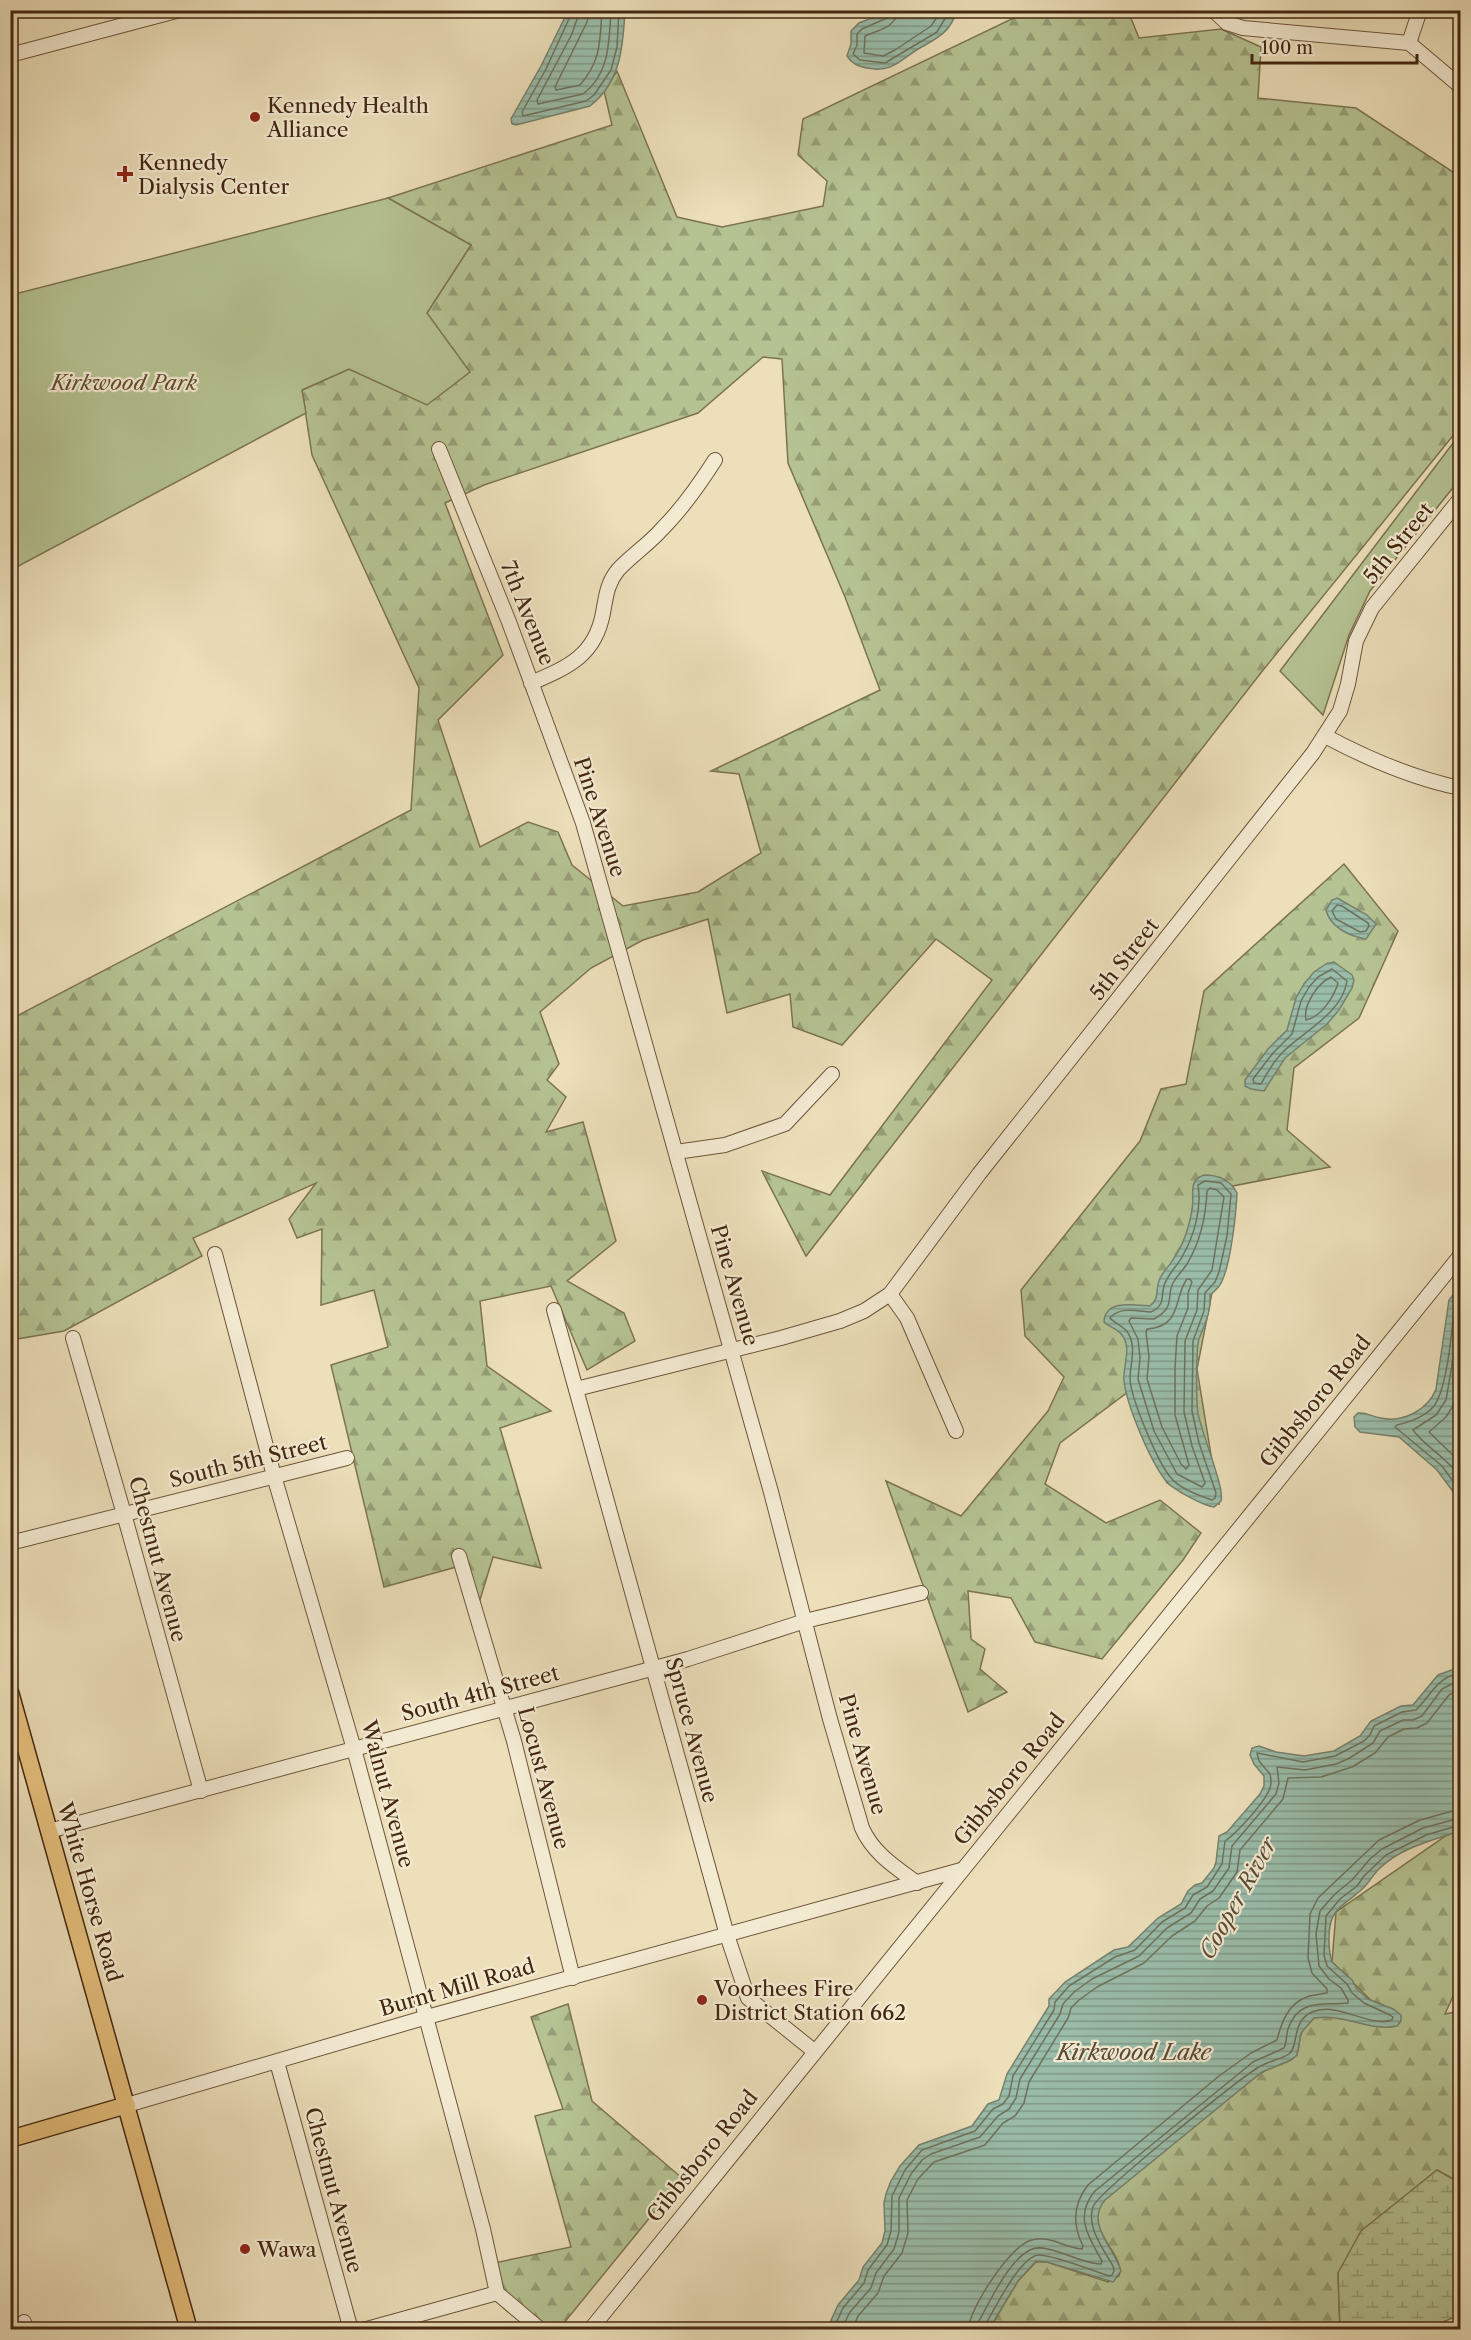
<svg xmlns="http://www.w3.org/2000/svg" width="1471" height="2340" viewBox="0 0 1471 2340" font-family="'Libre Caslon Text',serif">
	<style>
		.forest { fill: url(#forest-firs); stroke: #7c7450; stroke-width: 1.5; fill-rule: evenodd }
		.wetland { fill: url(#wetland-marsh); stroke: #7c7450; stroke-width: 1.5 }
		.green { fill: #b5c292; stroke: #7c7450; stroke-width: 1.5 }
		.water { fill: url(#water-rules); stroke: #77816c; stroke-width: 1.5 }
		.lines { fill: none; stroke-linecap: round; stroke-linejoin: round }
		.shore { stroke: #6e725c; stroke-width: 1.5 }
		.minor-casing { stroke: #6d553a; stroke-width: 16 }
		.major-casing { stroke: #43270f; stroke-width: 19 }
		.minor { stroke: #f3ead2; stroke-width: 14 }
		.major { stroke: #e6c07d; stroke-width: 16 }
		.poi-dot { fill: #8f2418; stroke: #f3ead2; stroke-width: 2 }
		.labels { text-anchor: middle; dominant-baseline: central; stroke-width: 4.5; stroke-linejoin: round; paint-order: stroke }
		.poi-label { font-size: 21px; fill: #43270f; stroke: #f3ead2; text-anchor: start }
		.park-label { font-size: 21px; font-style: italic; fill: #604e30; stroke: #f3ead2 }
		.street-label { font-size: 21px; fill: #43270f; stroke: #f3ead2 }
		.water-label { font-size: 22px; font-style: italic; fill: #594c36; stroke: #f3ead2 }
	</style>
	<defs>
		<pattern id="forest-firs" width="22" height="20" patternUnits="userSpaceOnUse" patternTransform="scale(1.5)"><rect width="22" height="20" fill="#b5c292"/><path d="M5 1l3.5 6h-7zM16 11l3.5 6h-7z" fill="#959e76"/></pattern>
		<pattern id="wetland-marsh" width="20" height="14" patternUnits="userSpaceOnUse" patternTransform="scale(1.5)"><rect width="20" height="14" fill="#b5c292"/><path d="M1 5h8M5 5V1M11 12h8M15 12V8" fill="none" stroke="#959e76"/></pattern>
		<pattern id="water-rules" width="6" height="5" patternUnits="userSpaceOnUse" patternTransform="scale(1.5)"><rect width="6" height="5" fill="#9abdaa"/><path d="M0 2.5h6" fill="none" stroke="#7f9a89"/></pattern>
	</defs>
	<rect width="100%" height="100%" fill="#ecdfba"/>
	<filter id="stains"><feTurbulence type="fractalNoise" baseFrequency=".00333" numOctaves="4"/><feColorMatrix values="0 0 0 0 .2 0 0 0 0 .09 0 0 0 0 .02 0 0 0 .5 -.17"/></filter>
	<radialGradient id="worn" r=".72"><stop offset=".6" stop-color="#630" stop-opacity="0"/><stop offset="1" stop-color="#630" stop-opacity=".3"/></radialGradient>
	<g class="forest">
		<path d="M1021 10 1128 11 1139 38 1221 29 1261 47 1258 98 1356 108 1456 174 1460 180V427L1260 674 806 1256 762 1171 830 1195 992 980 936 939 842 1045 793 1027 790 994 727 1013 708 919 643 940 591 968 540 1012 559 1064 547 1080 566 1097 546 1132 583 1122 616 1241 567 1281 624 1313 635 1341 587 1370 551 1286 480 1301 487 1366 551 1411 500 1428 541 1568 493 1557 479 1603 460 1566 384 1587 331 1365 388 1347 374 1290 321 1305 322 1229 297 1238 289 1219 316 1183 193 1238 202 1256 64 1331 11 1340V1019L411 810 419 688 312 455 302 390 349 369 427 404V313L471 245 388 198 612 125 604 91 617 71 677 217 722 227 823 206 827 181 798 155 803 119 1016 17ZM763 357 782 359 788 463 845 597 880 690 711 771 739 774 761 853 698 892 623 906 572 865 558 832 528 822 480 847 438 720 503 655 445 503 484 485 698 413Z"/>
		<polygon points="1344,864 1398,931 1359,1018 1294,1068 1287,1130 1330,1167 1233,1186 1197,1369 1219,1504 1167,1483 1128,1392 1060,1443 1045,1484 1106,1523 1160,1500 1201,1533 1183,1560 1102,1659 1035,1642 1011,1598 968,1591 971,1639 985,1649 980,1669 1007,1692 968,1712 886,1481 961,1516 1048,1411 1064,1377 1025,1336 1021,1290 1140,1141 1161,1089 1186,1084 1204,991"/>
		<path d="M1460 1826V1981L1445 2014 1460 2011V2183L1437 2170 1338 2273 1340 2329 989 2330 1018 2281 1036 2262H1047L1108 2282 1119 2276C1126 2256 1089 2232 1098 2209 1104 2195 1134 2175 1146 2165 1184 2135 1220 2100 1261 2073 1270 2067 1281 2065 1290 2060 1302 2054 1297 2042 1302 2032 1304 2026 1309 2022 1314 2018L1327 2016 1396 2025 1332 1962 1336 1912Z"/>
		<polygon points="568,2004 592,2101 682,2178 559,2329 541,2329 502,2297 489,2264 571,2247 535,2116 563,2109 531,2017"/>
	</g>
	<polygon class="wetland" points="1437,2170 1460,2183 1460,2315 1426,2329 1366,2329 1363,2326 1356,2329 1340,2329 1338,2273 1361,2231"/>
	<g class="green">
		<polygon points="388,198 471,245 427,313 470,372 427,405 349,369 302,390 306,413 11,570 11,295"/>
		<polygon points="1460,434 1460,479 1370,591 1349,635 1323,715 1280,671"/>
	</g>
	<g class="water">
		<path d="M568 11H625C623 46 621 82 590 106L516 125 512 124 511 119 541 66Z"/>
		<path d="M890 11V10L956 11C952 32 934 40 918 49 899 61 892 73 867 68 858 66 852 64 847 56L851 44V31L859 23Z"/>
		<path d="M1337 898 1367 915 1376 924 1366 939C1349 936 1330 927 1326 910L1332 900Z"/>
		<polygon points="1334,962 1352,975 1354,980 1352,988 1339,1010 1327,1024 1285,1058 1264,1091 1251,1089 1245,1086 1245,1080 1268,1049 1287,1030 1296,998 1304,984 1314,972 1326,964"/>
		<path d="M1204 1175C1218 1175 1230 1179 1237 1193 1236 1214 1231 1262 1222 1281 1220 1287 1215 1291 1210 1295 1211 1313 1205 1323 1199 1339 1196 1349 1196 1401 1198 1413 1201 1432 1225 1488 1221 1501L1214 1507C1204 1506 1172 1489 1166 1481 1150 1461 1126 1404 1124 1380 1123 1366 1132 1348 1122 1335 1118 1329 1109 1327 1104 1322 1105 1299 1135 1305 1150 1306 1160 1298 1155 1291 1159 1281 1161 1273 1170 1266 1174 1258 1184 1244 1189 1227 1192 1210 1195 1195 1187 1181 1204 1175Z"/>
		<path d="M1459 1287H1460V1501L1437 1470 1399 1437 1360 1432 1355 1427 1354 1417 1358 1413C1367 1412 1372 1417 1381 1418 1403 1423 1428 1410 1436 1389L1449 1300Z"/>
		<path d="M1460 1667V1831C1433 1840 1403 1847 1381 1867 1373 1874 1368 1885 1360 1891 1351 1899 1342 1904 1335 1913 1327 1924 1328 1949 1332 1962L1352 1980 1357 1989 1368 1999 1393 2009 1401 2015V2021L1397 2026C1369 2032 1344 2013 1314 2018L1301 2033 1297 2055 1291 2060 1262 2072 1105 2200C1085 2224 1114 2247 1121 2271L1113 2282 1047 2262 1036 2261 1018 2281 989 2329H827L838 2305 859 2280 863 2267 882 2243 885 2231 884 2203 886 2194 891 2181 900 2166 919 2145 972 2126 988 2104 999 2100 1007 2074 1049 2006V1999L1065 1982 1114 1950 1128 1947 1158 1918 1181 1904 1188 1891 1195 1885 1202 1883 1214 1868 1216 1862 1219 1836 1227 1832 1260 1794 1264 1786V1776L1254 1764 1250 1755 1252 1748 1259 1746 1276 1752 1304 1756 1334 1751 1360 1736 1371 1721 1401 1706 1413 1705 1438 1675Z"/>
	</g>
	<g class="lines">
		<g class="shore">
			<polyline points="573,10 546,69 522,112 523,116 586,101 594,95 611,70 617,47 619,10"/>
			<path d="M580 10 572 34 537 100 538 104 583 94C610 74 609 41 611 10"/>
			<path d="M589 10 587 22 555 87 556 90 580 85C601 61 600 41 602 10"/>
			<polyline points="890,10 887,18 862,29 857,34 857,45 853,54 860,60 885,63 937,32 950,10"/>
			<path d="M898 10C896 28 878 30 865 36L864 53 883 56 895 50 931 26 942 10"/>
			<polygon points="1337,905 1342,906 1368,923 1369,926 1366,931 1360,932 1336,919 1332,911"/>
			<path d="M1332 969 1347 981C1342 1014 1303 1031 1282 1053 1274 1061 1267 1073 1261 1084L1254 1083 1253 1079 1273 1053 1292 1034 1301 1001 1309 987 1318 977Z"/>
			<path d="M1331 977 1338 983C1334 997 1321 1017 1306 1020 1303 1005 1317 984 1331 977Z"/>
			<path d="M1205 1181 1221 1183 1231 1194 1227 1236 1219 1272 1215 1282 1205 1293 1204 1311 1193 1341 1192 1411 1199 1443 1216 1493 1215 1498 1212 1500C1200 1496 1179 1488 1171 1478 1158 1463 1131 1399 1130 1379 1130 1364 1137 1347 1128 1333 1124 1326 1115 1324 1110 1318 1120 1306 1137 1311 1151 1312 1168 1304 1159 1293 1166 1281 1170 1272 1177 1266 1182 1257 1194 1236 1202 1209 1198 1185Z"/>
			<path d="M1210 1188 1217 1190 1224 1197 1212 1270 1198 1290 1197 1310 1185 1341 1184 1412 1192 1446 1205 1483 1202 1487 1177 1474 1154 1431 1138 1379 1140 1358 1138 1339 1129 1321 1131 1318 1154 1319C1176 1307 1166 1297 1173 1283 1177 1276 1183 1270 1187 1264 1200 1242 1206 1216 1207 1191Z"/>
			<path d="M1187 1279H1190L1192 1282 1188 1293V1308L1177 1336 1175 1368V1415L1189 1465 1186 1469 1181 1464 1162 1427 1147 1379 1149 1357 1146 1332 1147 1329C1183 1326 1173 1298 1187 1279Z"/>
			<path d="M1460 1294 1455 1302C1452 1327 1448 1387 1434 1406 1425 1417 1410 1422 1397 1425L1395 1427 1442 1466 1460 1491"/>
			<path d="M1460 1318 1446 1400 1436 1415 1413 1430C1426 1448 1448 1458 1460 1477"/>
			<polyline points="1460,1378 1453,1406 1446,1417 1429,1432 1460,1462"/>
			<path d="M833 2330 843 2308 864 2283 868 2270 887 2245 891 2231 892 2196 905 2170 922 2150 975 2131 993 2109 1003 2104 1009 2096 1013 2076 1054 2010 1055 2002 1069 1986 1115 1957 1135 1950 1162 1922 1185 1908 1193 1895 1207 1887 1222 1864 1225 1841C1237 1833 1265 1802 1270 1788 1272 1783 1271 1779 1270 1774L1259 1761 1257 1753 1303 1762 1335 1756 1364 1741 1370 1735 1374 1726 1402 1712 1416 1710C1431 1695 1437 1677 1460 1673"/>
			<polyline points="841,2330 850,2312 871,2288 876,2273 894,2249 899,2232 899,2198 911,2174 922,2160 931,2154 980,2137 998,2116 1009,2109 1016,2098 1020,2079 1060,2014 1063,2004 1074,1992 1092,1979 1139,1956 1167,1928 1191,1913 1200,1899 1213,1891 1229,1868 1232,1846 1276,1794 1279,1783 1277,1767 1305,1770 1336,1764 1348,1759 1373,1743 1380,1731 1403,1720 1413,1720 1422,1716 1442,1689 1460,1680"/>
			<polyline points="852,2330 858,2316 878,2293 884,2276 902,2253 908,2233 907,2200 918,2179 934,2162 985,2145 1003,2123 1015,2116 1024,2103 1029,2082 1068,2018 1071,2008 1079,2000 1097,1987 1144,1963 1172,1936 1195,1921 1207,1906 1219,1898 1237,1872 1240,1850 1283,1799 1288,1778 1321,1777 1352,1767 1375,1753 1388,1737 1404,1729 1417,1728 1427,1723 1449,1695 1460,1689"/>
			<path d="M968 2330C969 2309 1011 2244 1032 2240 1050 2235 1065 2248 1082 2249L1083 2246C1072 2224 1073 2204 1088 2185L1219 2076 1251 2053 1277 2040C1281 2024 1288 2003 1307 1997 1313 1995 1321 1994 1327 1993V1989L1312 1973 1308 1958 1310 1914 1318 1898 1379 1840 1420 1820 1460 1809"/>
			<path d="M977 2330 979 2321C991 2300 1008 2261 1030 2250 1037 2246 1045 2248 1052 2250 1068 2254 1085 2264 1101 2264L1102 2261C1088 2236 1074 2216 1095 2191L1253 2062 1284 2048C1287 2042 1286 2035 1288 2029 1299 1997 1324 2006 1348 2003V2000L1341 1988 1329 1979 1319 1966 1316 1934 1320 1911 1335 1894 1352 1880 1370 1859 1382 1849 1423 1828 1460 1818"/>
			<path d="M985 2330V2325C995 2309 1019 2258 1038 2255 1052 2254 1093 2271 1109 2276L1112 2275 1114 2271 1113 2266C1104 2250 1086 2227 1093 2207 1097 2193 1239 2079 1259 2067 1268 2061 1280 2060 1289 2054 1299 2047 1291 2021 1312 2012 1339 2001 1368 2028 1392 2020L1393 2017 1390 2015 1364 2003 1352 1993 1347 1984 1327 1966 1324 1955 1326 1916 1340 1899 1357 1886 1364 1876 1386 1855 1426 1835 1460 1825"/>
		</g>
		<defs>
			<g id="minor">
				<polyline points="1213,10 1227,23 1243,28 1409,43 1460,86"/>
				<polyline points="1409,43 1420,10"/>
				<polyline points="10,55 180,10"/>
				<path d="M439 449 509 622 583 823 771 1492 830 1719 862 1828C873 1853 895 1867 917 1883"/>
				<path d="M531 683C568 667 595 656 603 613 606 597 607 583 618 570 632 555 649 544 662 529 683 508 699 485 715 460"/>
				<path d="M1325 736C1368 759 1412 778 1460 788"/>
				<polyline points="676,1152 725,1145 785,1124 832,1074"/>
				<polyline points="215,1254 274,1476 354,1749 483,2229 497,2293 541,2330"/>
				<polyline points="890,1294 907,1318 956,1431"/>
				<polyline points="554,1310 727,1935 748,1998 814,2051"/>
				<polyline points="73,1338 124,1514 201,1791"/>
				<polyline points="576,1389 781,1338 840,1321 864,1311 890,1294 979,1174 1313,753 1340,711 1348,684 1356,641 1372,608 1460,499"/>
				<polyline points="10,1543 347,1458"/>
				<polyline points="459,1556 514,1741 573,1978"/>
				<polyline points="49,1831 688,1659 805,1621 921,1593"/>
				<polyline points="277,2062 351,2330"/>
				<polyline points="127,2105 427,2017 961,1870"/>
				<polyline points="24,2322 26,2330"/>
				<polyline points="363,2330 497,2293"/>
				<polyline points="590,2330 1460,1256"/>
			</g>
			<g id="major">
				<polyline points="10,1692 189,2330"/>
				<polyline points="10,2139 127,2105"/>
			</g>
		</defs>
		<use href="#minor" class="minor-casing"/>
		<use href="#major" class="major-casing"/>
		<use href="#minor" class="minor"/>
		<use href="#major" class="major"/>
	</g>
	<g class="poi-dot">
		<circle cx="255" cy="117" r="6"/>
		<path d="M122 165h6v6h6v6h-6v6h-6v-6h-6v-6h6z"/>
		<circle cx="702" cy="2000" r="6"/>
		<circle cx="245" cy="2249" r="6"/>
	</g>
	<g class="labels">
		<g class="poi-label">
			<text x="267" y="105">Kennedy Health<tspan x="267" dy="24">Alliance</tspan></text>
			<text x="138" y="162">Kennedy<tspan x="138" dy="24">Dialysis Center</tspan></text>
			<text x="714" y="1988">Voorhees Fire<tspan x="714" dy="24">District Station 662</tspan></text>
			<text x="257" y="2249">Wawa</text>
		</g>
		<g class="park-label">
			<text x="124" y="382">Kirkwood Park</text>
		</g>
		<g class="street-label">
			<text transform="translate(1398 543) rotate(-51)">5th Street</text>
			<text transform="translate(528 613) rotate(68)">7th Avenue</text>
			<text transform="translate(600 817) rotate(72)">Pine Avenue</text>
			<text transform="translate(1124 959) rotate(-52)">5th Street</text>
			<text transform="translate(735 1285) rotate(74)">Pine Avenue</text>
			<text transform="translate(1315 1401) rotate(-51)">Gibbsboro Road</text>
			<text transform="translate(248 1461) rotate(-14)">South 5th Street</text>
			<text transform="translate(158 1559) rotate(75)">Chestnut Avenue</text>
			<text transform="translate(480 1693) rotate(-15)">South 4th Street</text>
			<text transform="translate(692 1730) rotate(75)">Spruce Avenue</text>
			<text transform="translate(863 1754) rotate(74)">Pine Avenue</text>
			<text transform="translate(544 1778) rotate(75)">Locust Avenue</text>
			<text transform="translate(1009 1779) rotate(-51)">Gibbsboro Road</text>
			<text transform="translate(388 1794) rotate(75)">Walnut Avenue</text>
			<text transform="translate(90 1892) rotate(74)">White Horse Road</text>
			<text transform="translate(457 1987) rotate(-16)">Burnt Mill Road</text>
			<text transform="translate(702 2156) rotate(-51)">Gibbsboro Road</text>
			<text transform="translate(334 2190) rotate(75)">Chestnut Avenue</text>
		</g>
		<g class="water-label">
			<text transform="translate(1238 1898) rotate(-61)">Cooper River</text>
			<text x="1134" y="2052">Kirkwood Lake</text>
		</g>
	</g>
	<rect width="1471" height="2340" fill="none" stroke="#ecdfba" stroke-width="36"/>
	<rect x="12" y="12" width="1447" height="2316" fill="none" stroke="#43270f" stroke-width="3"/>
	<rect x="18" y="18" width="1435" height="2304" fill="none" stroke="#43270f" stroke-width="1.5"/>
	<path d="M1252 54v9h165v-9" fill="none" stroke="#43270f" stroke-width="3"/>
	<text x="1261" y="54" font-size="18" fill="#43270f" stroke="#f3ead2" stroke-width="4.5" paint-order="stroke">100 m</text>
	<rect width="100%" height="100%" filter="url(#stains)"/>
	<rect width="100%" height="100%" fill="url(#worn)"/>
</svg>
